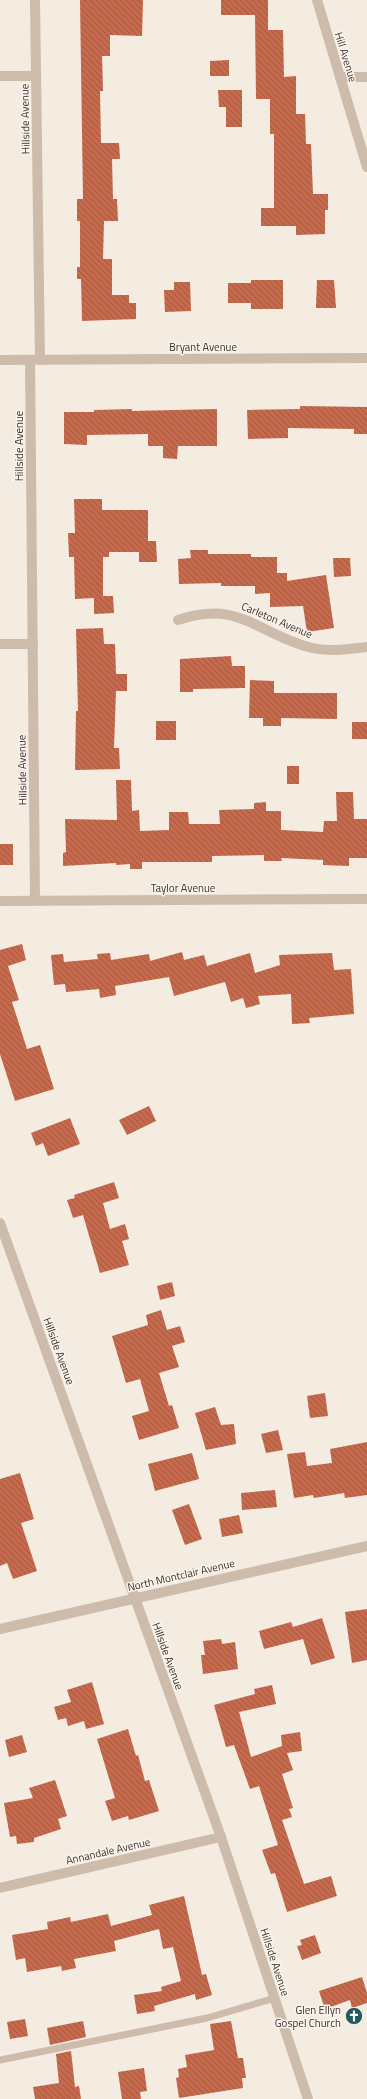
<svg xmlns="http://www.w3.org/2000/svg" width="367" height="2099" viewBox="0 0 367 2099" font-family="'Titillium Web',sans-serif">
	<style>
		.building { fill: url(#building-back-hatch) }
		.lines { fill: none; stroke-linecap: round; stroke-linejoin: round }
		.lane { stroke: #cdbbac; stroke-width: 7 }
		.street { stroke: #cdbbac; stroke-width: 10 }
		.labels { text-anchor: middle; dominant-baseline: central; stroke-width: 3; stroke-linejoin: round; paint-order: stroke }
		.street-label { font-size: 11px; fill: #3b302b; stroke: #fbf5ee }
		.poi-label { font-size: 11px; fill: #3b302b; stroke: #fbf5ee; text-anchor: end }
	</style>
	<defs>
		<pattern id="building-back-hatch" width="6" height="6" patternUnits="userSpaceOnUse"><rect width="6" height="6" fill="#c8694b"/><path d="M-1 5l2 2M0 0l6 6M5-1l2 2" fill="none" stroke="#a4573f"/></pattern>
	</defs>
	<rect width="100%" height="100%" fill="#f4ebe1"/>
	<g class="building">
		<polygon points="80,0 143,0 142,36 110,35 110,56 102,56 103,91 100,91 101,143 119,143 120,159 112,159 113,199 117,199 118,221 104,221 103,259 112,259 112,295 129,295 129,303 136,303 136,319 82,321 81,279 77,279 77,267 80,267 80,221 77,221 77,199 83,199"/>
		<polygon points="221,0 268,0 268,30 283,30 284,77 296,76 296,114 305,114 306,144 311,144 313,194 328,194 328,210 325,210 325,234 296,235 296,226 261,226 261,208 274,208 274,134 270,134 270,99 256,99 255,15 221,15"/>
		<polygon points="229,60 229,76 210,76 210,61"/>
		<polygon points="218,90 242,90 242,127 226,127 226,107 219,107"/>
		<polygon points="251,280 283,280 283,309 251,309 251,303 228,303 228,283 251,283"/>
		<polygon points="317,280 334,280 336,308 316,308"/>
		<polygon points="174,282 190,282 191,311 165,312 164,290 174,290"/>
		<polygon points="300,406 367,407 367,434 354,434 354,429 288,428 288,438 248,439 247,410 300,409"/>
		<polygon points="132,409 132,411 217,409 217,446 178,446 177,459 163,458 163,446 148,446 148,434 87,435 87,445 64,444 64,412 94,412 94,410"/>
		<polygon points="74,499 102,499 102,510 148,510 148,541 156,541 157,562 139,562 139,552 109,552 109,557 103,557 103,596 113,596 114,613 94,614 94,598 75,599 74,557 69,557 68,533 75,533"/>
		<polygon points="190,550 208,550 208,554 251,554 251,557 277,557 277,573 287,573 287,581 326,575 334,628 307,632 303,606 270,607 270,593 255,594 255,586 221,586 221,583 179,584 178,559 191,558"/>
		<polygon points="333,558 350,558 351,576 334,577"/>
		<polygon points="103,628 104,644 115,644 116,674 127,674 127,691 116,691 114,748 119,748 120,769 75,770 76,711 78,711 76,629"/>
		<polygon points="231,656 232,666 245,666 245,688 193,689 193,692 180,692 180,659"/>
		<polygon points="250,680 274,681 274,693 337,693 337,719 281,718 281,726 263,726 263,718 249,718"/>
		<rect x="156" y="721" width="20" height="19"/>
		<rect x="352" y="722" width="15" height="17"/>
		<rect x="287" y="766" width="12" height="18"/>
		<polygon points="116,780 131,780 132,811 139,810 140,831 169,830 169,812 188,812 189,824 220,824 219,810 254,809 254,803 266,802 266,811 281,811 281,830 323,832 324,821 337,821 336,792 353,792 354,819 367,819 367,858 349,858 349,866 323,865 323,860 281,858 282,861 264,861 264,855 212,856 212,862 142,862 142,869 130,869 130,864 116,865 116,863 63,866 63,853 66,852 65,819 117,820"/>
		<rect x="0" y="844" width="13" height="21"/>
		<polygon points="22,944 26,960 8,966 19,1000 12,1002 27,1049 40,1045 54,1089 15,1101 0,1054 0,950"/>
		<polygon points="182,952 184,960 204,955 207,966 250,953 255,973 280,965 279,955 332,953 334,970 351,969 354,1014 309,1018 310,1023 292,1024 291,994 258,996 260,1004 246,1008 243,998 231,1002 225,982 174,996 169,977 115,986 116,995 100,998 99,989 66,992 65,984 54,985 51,955 63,954 64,962 98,959 97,954 110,953 111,960 149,954 150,961"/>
		<polygon points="149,1106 156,1121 127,1135 119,1120"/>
		<polygon points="70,1118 80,1144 48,1156 43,1143 36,1146 31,1133"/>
		<polygon points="114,1182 119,1198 103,1203 110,1229 125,1224 129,1239 122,1241 129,1265 100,1273 83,1215 73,1218 67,1200 75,1198 74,1195"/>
		<polygon points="172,1282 175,1296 160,1300 157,1286"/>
		<polygon points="161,1310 167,1330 180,1326 185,1342 172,1346 179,1367 159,1373 169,1406 172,1405 179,1428 139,1440 132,1416 149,1411 140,1379 126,1383 112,1336 148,1325 146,1315"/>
		<polygon points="325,1393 328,1416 310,1418 307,1396"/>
		<polygon points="215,1407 221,1425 234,1424 236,1444 206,1450 195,1413"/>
		<polygon points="278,1430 283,1450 266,1453 261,1434"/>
		<polygon points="367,1442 367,1495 345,1498 344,1493 314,1498 313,1495 294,1498 287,1454 305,1452 307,1466 332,1463 330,1449"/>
		<polygon points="192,1453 199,1479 155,1491 148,1464"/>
		<polygon points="20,1473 34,1519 21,1523 37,1571 13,1579 7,1563 0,1566 0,1479"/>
		<polygon points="275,1490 277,1507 242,1510 241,1493"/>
		<polygon points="189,1504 202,1539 185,1545 172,1510"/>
		<polygon points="239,1515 243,1533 222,1537 219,1519"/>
		<polygon points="367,1609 367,1660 352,1663 345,1612"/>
		<polygon points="322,1618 335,1658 311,1665 303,1639 264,1649 259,1631 291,1622 293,1627"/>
		<polygon points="221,1639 222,1644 235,1642 238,1669 203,1674 201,1655 205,1655 203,1641"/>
		<polygon points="92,1682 104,1724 86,1729 84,1721 68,1726 66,1718 58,1720 54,1707 71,1702 67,1690"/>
		<polygon points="272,1685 276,1704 239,1712 251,1757 282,1746 281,1735 300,1732 302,1751 287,1753 293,1770 282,1774 293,1808 289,1809 292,1817 282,1820 304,1884 331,1876 337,1896 287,1912 275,1873 271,1874 262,1850 278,1845 259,1786 250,1789 234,1745 226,1747 214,1705 255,1694 254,1689"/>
		<polygon points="128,1729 136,1756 138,1755 145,1781 149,1780 159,1811 129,1820 128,1816 112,1821 105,1801 115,1798 97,1739"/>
		<polygon points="22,1735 27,1752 9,1757 5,1740"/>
		<polygon points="55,1780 67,1816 58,1819 61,1829 34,1838 34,1842 17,1844 16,1836 10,1837 4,1803 33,1798 29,1788"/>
		<polygon points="184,1896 202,1975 206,1974 212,1995 196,2000 195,1994 154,2006 155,2011 137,2014 134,1995 162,1991 161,1987 181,1981 173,1947 163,1949 159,1929 114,1941 116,1951 74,1959 76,1968 62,1971 61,1966 27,1972 25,1958 16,1960 12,1935 48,1929 47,1922 70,1917 71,1922 108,1914 111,1926 152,1915 149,1905"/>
		<polygon points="315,1935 321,1953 302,1960 297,1946 302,1945 300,1940"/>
		<polygon points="362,1977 367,1993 367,2003 352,2008 350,2000 325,2009 319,1991"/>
		<polygon points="25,2019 28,2036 10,2039 7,2022"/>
		<polygon points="83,2021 86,2037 50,2045 47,2028"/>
		<polygon points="231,2021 238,2058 243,2058 246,2078 242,2078 243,2088 179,2098 176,2078 179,2077 178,2069 187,2067 185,2055 214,2050 210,2024"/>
		<polygon points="71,2051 75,2087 79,2086 81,2099 35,2099 33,2087 59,2083 56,2054"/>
		<polygon points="144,2068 147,2091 140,2092 141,2099 122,2099 118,2072"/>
	</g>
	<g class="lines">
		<polyline class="lane" points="0,2060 207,2018 275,1998"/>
		<g class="street">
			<polyline points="35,0 40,360"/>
			<polyline points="317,0 367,167"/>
			<polyline points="0,76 36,76"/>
			<polyline points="340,77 367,77"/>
			<polyline points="0,360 367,358"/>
			<polyline points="30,360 35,900"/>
			<path d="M178 620C241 599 258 635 312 648 330 652 349 649 367 647"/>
			<polyline points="0,644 33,644"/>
			<polyline points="0,901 367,899"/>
			<polyline points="0,1223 221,1837 308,2099"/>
			<polyline points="0,1629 367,1546"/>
			<polyline points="0,1888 221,1837"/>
		</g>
	</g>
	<defs>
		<symbol id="church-disc" viewBox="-11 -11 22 22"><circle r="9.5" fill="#1f5a5e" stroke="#fbf5ee"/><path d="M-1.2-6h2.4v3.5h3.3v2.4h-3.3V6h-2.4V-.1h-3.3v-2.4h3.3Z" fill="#fff"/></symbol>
	</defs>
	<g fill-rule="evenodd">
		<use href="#church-disc" x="344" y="2006" width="20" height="20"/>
	</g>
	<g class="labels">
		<g class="street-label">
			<text transform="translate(346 57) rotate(73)">Hill Avenue</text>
			<text transform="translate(25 119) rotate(-91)">Hillside Avenue</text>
			<text x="203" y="347">Bryant Avenue</text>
			<text transform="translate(19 446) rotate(-90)">Hillside Avenue</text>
			<text transform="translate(277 620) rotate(23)">Carleton Avenue</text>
			<text transform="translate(22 770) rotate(-91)">Hillside Avenue</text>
			<text x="183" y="888">Taylor Avenue</text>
			<text transform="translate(59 1351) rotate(70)">Hillside Avenue</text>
			<text transform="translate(181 1575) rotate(-13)">North Montclair Avenue</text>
			<text transform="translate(168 1656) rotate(70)">Hillside Avenue</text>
			<text transform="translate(108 1851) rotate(-13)">Annandale Avenue</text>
			<text transform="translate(275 1962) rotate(72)">Hillside Avenue</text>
		</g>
		<g class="poi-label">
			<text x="341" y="2010">Glen Ellyn<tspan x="341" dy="13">Gospel Church</tspan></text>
		</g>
	</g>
</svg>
